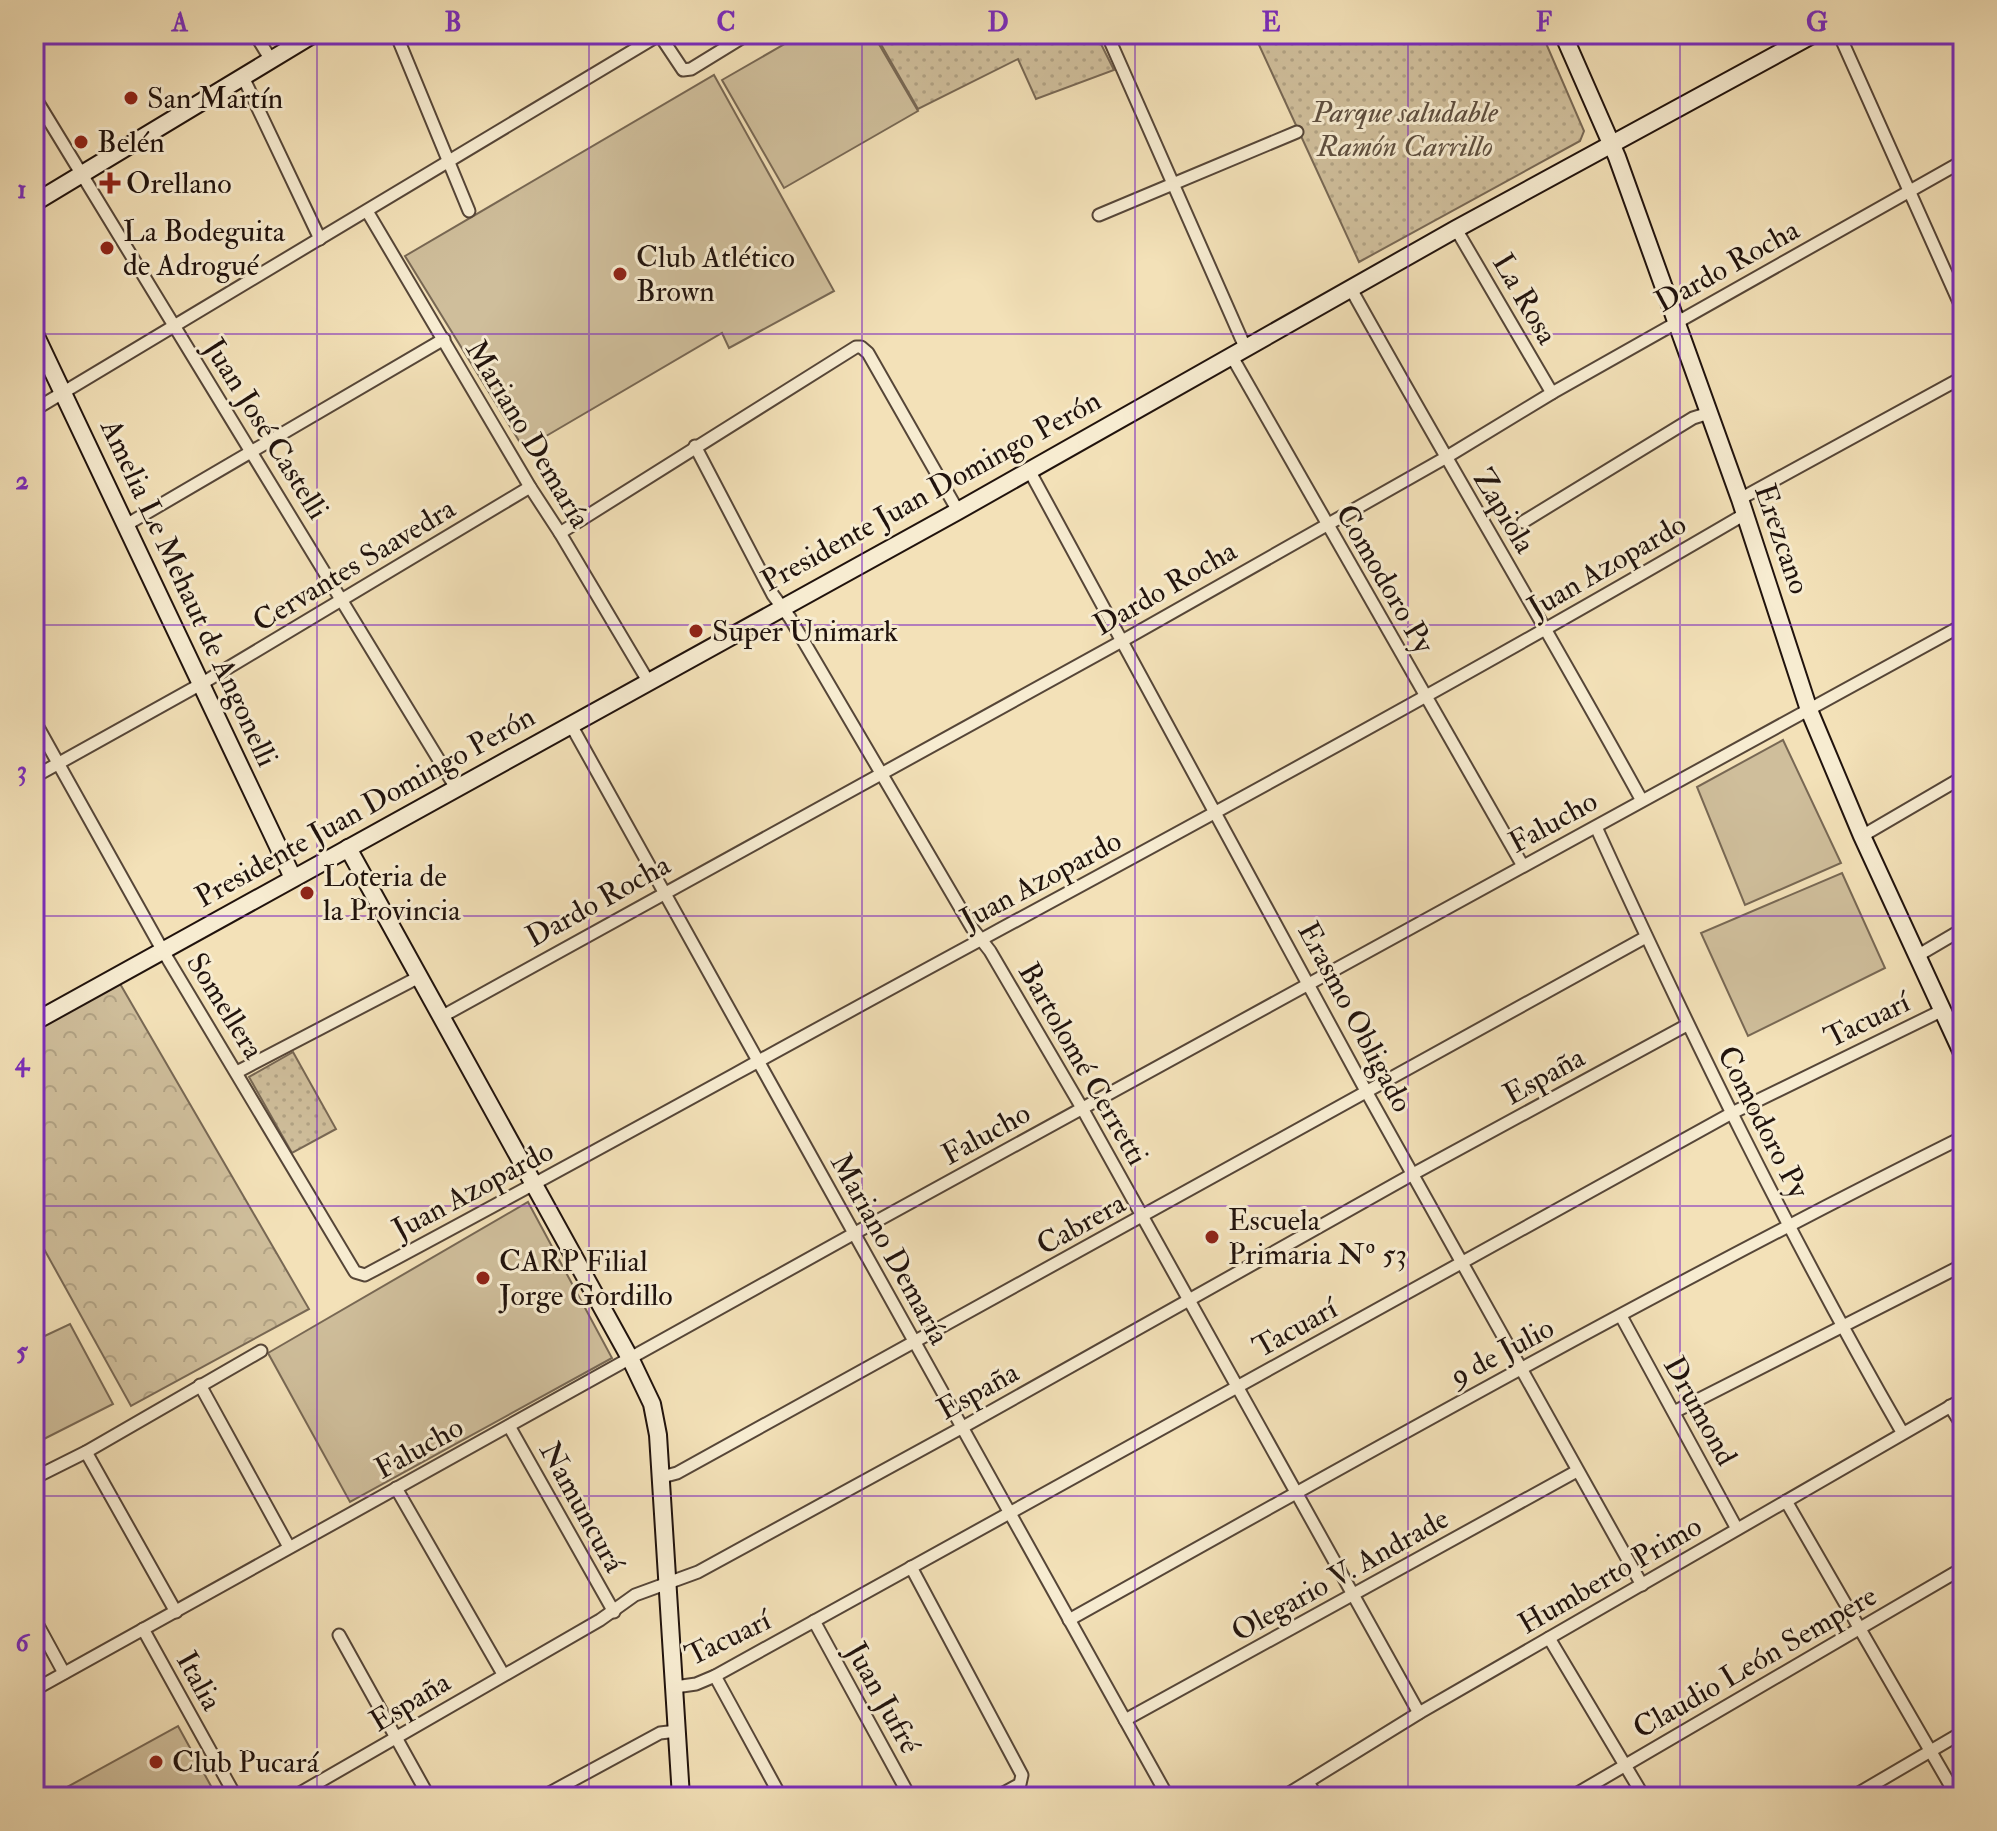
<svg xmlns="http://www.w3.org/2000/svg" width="1997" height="1831" viewBox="0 0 1997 1831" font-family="'IM FELL Double Pica',serif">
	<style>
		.grass { fill: #cfbe9b; stroke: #786854; stroke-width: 2 }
		.forest { fill: url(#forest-crowns); stroke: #786854; stroke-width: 2 }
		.park { fill: url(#park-dots); stroke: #786854; stroke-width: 2 }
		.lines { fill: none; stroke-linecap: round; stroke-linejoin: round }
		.street-casing { stroke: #564638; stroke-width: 15 }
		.secondary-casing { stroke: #21130d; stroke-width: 20 }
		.street { stroke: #f7ecd1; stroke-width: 11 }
		.secondary { stroke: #f7ecd1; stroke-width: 16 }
		.grid { fill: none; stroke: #7b2cbf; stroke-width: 2; stroke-opacity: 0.55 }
		.poi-dot { fill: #8f2418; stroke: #f7ecd1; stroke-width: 3 }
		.labels { text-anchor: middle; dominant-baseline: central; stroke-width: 6; stroke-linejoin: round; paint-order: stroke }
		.poi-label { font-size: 30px; fill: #21130d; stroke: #f7ecd1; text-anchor: start }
		.park-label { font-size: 30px; font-style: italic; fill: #5e4f3f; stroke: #f7ecd1 }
		.street-label { font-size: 30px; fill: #21130d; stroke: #f7ecd1 }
		.neatline { fill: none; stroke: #7b2cbf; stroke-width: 3 }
		.grid-label { font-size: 26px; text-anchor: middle; font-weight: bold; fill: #7b2cbf }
	</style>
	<defs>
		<pattern id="forest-crowns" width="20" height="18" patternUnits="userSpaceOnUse" patternTransform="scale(2)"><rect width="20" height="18" fill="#cfbe9b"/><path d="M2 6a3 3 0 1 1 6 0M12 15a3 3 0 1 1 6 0" fill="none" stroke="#b1a284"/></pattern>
		<pattern id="park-dots" width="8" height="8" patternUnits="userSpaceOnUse" patternTransform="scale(2)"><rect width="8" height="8" fill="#cfbe9b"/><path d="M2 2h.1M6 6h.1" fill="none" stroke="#b1a284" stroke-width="1.8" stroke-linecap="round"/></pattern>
	</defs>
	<rect width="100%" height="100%" fill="#f3e1b8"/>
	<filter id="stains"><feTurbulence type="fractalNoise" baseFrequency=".0025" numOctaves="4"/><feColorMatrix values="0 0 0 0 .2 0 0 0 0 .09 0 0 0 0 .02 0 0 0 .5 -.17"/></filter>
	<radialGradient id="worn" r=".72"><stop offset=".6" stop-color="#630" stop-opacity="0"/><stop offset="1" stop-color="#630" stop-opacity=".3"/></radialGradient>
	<g class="grass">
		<polygon points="802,34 873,34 918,111 784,188 722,80"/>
		<polygon points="714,75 834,291 729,348 722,333 524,449 405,256"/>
		<polygon points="1783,740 1841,863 1745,905 1697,787"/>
		<polygon points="1842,873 1885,968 1748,1036 1701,933"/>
		<polygon points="528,1202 612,1358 350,1502 268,1353"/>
		<polygon points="70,1324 113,1404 34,1444 34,1341"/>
		<polygon points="178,1726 217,1797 49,1797"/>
	</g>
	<polygon class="forest" points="119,982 309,1309 131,1406 34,1231 34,1029"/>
	<g class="park">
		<polygon points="875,34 1023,34 1027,44 1053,34 1096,34 1114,70 1036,99 1018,59 918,109"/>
		<polygon points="1254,34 1542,34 1584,131 1580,141 1359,262"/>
		<polygon points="293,1052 336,1129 292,1153 249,1077"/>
	</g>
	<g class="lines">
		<defs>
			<g id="street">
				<polyline points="255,34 271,60"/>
				<polyline points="396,34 469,211"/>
				<polyline points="659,34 683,70 691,69 748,34"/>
				<polyline points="1107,34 1245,347"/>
				<polyline points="1839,34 1963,311"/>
				<polyline points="243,77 320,239"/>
				<polyline points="34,96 456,788"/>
				<polyline points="367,211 530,487 560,533 648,681"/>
				<polyline points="1099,215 1297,132"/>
				<polyline points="1456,229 1552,393"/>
				<path d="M1351 289C1446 460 1547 628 1641 799"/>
				<polyline points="1231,355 1523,866"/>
				<polyline points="34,410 659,35"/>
				<polyline points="695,446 773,595 790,618 972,928 990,951 1082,1108 1419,1713"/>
				<polyline points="1029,470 1366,1091 1642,1585"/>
				<polyline points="1740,499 1963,377"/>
				<polyline points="1523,522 1693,418 1709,413"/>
				<polyline points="126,525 444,339"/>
				<polyline points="560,533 856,347 861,347 868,353 958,511"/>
				<path d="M34 720 163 951 355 1272 365 1275C572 1165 777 1050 984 938 1239 800 1494 661 1745 514"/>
				<polyline points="571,725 1168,1797"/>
				<polyline points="34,777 201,684 530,487"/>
				<path d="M1596 827C1690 1033 1789 1236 1902 1432"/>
				<polyline points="1862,836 1963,777"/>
				<polyline points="1917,956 1963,929"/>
				<polyline points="441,1017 1122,641 1445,458 1552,393 1963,161"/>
				<polyline points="237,1072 419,977"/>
				<polyline points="1621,1316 1737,1529"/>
				<polyline points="200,1385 289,1547"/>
				<polyline points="1950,1406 1963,1427"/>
				<polyline points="1674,1412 1963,1265"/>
				<polyline points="509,1426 614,1612"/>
				<polyline points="86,1452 176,1612"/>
				<polyline points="662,1477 677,1473 1646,937"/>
				<polyline points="34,1478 86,1452 261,1351"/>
				<polyline points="396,1488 503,1674"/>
				<polyline points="1786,1501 1957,1797"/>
				<polyline points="911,1567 1022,1775 1020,1784 996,1797"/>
				<polyline points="34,1618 64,1673"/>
				<path d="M1069 1620C1365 1454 1660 1288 1963 1137"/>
				<polyline points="814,1621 910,1797"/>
				<polyline points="143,1629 236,1797"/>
				<polyline points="339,1635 429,1797"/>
				<polyline points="1549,1638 1644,1797"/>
				<polyline points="715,1676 781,1797"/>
				<polyline points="675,1687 696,1684 715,1676 1732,1113 1941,1011"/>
				<polyline points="34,1690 855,1233 1963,625"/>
				<polyline points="1125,1720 1577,1471"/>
				<polyline points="1308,1782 1317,1797"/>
				<polyline points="293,1797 600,1620 635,1595 698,1572 963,1427 1413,1174 1687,1025"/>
				<polyline points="542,1797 660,1733 677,1731"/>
				<polyline points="1283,1797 1419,1713 1963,1399"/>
				<polyline points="1571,1797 1963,1568"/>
				<polyline points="1852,1797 1963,1732"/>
			</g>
			<g id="secondary">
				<polyline points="1563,34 1617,157 1740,499 1809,710 1862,836 1963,1055"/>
				<polyline points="34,203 314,34"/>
				<polyline points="34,332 293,878"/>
				<polyline points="348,848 631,1360 652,1404 658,1435 681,1797"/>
				<polyline points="34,1022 958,511 1456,229 1814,34"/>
			</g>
		</defs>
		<use href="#street" class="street-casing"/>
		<use href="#secondary" class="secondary-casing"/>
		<use href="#street" class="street"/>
		<use href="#secondary" class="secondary"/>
	</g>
	<path class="grid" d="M317 34V1797M589 34V1797M862 34V1797M1135 34V1797M1408 34V1797M1680 34V1797M34 334H1963M34 625H1963M34 916H1963M34 1206H1963M34 1496H1963"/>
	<g class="poi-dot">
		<circle cx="131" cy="98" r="8"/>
		<circle cx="81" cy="142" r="8"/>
		<path d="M106 171h8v8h8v8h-8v8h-8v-8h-8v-8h8z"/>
		<circle cx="107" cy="248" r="8"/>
		<circle cx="620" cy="274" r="8"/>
		<circle cx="696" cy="631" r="8"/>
		<circle cx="307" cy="893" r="8"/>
		<circle cx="1212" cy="1237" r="8"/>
		<circle cx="483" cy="1278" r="8"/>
		<circle cx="156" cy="1762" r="8"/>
	</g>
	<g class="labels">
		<g class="poi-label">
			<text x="147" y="98">San Martín</text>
			<text x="97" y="142">Belén</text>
			<text x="126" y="183">Orellano</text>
			<text x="123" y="231">La Bodeguita<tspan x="123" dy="34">de Adrogué</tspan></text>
			<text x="636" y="257">Club Atlético<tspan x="636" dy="34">Brown</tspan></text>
			<text x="712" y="631">Super Unimark</text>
			<text x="323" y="876">Loteria de<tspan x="323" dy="34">la Provincia</tspan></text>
			<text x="1228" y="1220">Escuela<tspan x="1228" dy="34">Primaria Nº 53</tspan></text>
			<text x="499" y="1261">CARP Filial<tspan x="499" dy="34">Jorge Gordillo</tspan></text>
			<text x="172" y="1762">Club Pucará</text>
		</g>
		<g class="park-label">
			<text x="1405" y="112">Parque saludable<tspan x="1405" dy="34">Ramón Carrillo</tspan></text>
		</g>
		<g class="street-label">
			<text transform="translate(1727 266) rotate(-29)">Dardo Rocha</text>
			<text transform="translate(1525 299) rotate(60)">La Rosa</text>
			<text transform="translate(266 429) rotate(58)">Juan José Castelli</text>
			<text transform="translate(528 434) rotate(59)">Mariano Demaría</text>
			<text transform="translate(931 491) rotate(-29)">Presidente Juan Domingo Perón</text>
			<text transform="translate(1504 511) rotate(59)">Zapiola</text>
			<text transform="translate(1782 539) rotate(71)">Erezcano</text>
			<text transform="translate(354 565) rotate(-31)">Cervantes Saavedra</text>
			<text transform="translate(1607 566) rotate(-30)">Juan Azopardo</text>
			<text transform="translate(1385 579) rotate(60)">Comodoro Py</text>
			<text transform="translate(1165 588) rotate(-30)">Dardo Rocha</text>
			<text transform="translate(189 593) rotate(65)">Amelia Le Mehaut de Angonelli</text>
			<text transform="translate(365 807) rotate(-29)">Presidente Juan Domingo Perón</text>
			<text transform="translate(1553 822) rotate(-29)">Falucho</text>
			<text transform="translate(1041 880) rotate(-28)">Juan Azopardo</text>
			<text transform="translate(598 901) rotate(-29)">Dardo Rocha</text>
			<text transform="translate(225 1006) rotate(58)">Somellera</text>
			<text transform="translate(1355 1017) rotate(62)">Erasmo Obligado</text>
			<text transform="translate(1867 1020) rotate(-26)">Tacuarí</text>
			<text transform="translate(1083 1064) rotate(60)">Bartolomé Cerretti</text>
			<text transform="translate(1544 1076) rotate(-29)">España</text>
			<text transform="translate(1763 1122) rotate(63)">Comodoro Py</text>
			<text transform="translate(986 1134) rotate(-29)">Falucho</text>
			<text transform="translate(473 1190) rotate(-28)">Juan Azopardo</text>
			<text transform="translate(1081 1224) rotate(-29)">Cabrera</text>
			<text transform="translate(890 1249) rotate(61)">Mariano Demaría</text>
			<text transform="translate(1295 1328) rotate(-29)">Tacuarí</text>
			<text transform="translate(1502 1352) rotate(-28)">9 de Julio</text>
			<text transform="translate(978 1391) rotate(-29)">España</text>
			<text transform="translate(1700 1411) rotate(61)">Drumond</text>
			<text transform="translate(419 1448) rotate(-29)">Falucho</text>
			<text transform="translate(582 1507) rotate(61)">Namuncurá</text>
			<text transform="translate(1340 1575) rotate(-29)">Olegario V. Andrade</text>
			<text transform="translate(1610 1575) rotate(-30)">Humberto Primo</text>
			<text transform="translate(728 1638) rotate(-26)">Tacuarí</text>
			<text transform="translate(1755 1662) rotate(-30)">Claudio León Sempere</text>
			<text transform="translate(199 1681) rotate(61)">Italia</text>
			<text transform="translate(883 1698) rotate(61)">Juan Jufré</text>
			<text transform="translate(410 1702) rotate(-31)">España</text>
		</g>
	</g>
	<rect width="1997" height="1831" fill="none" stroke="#f3e1b8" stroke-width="88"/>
	<rect x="44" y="44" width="1909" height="1743" class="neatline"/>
	<g class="grid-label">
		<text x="180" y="31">A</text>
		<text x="453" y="31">B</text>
		<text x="726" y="31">C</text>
		<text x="998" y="31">D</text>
		<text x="1271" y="31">E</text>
		<text x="1544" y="31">F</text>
		<text x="1817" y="31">G</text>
		<text x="22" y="198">1</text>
		<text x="22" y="489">2</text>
		<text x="22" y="779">3</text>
		<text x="22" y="1070">4</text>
		<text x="22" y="1360">5</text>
		<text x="22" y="1651">6</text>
	</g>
	<rect width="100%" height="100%" filter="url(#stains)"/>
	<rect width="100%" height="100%" fill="url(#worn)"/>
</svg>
